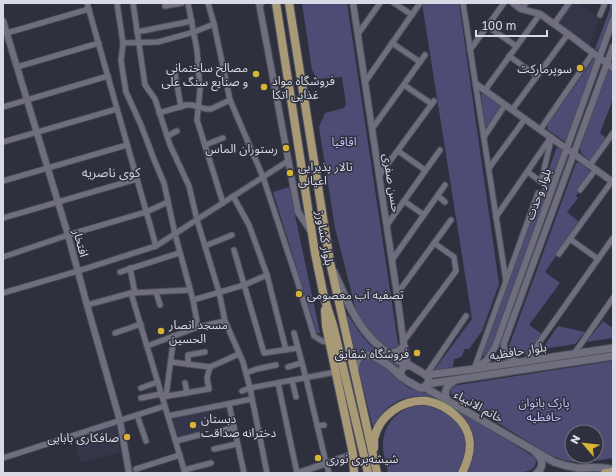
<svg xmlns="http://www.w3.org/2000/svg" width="616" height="476" viewBox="0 0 616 476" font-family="'Golos Text','Noto Sans Arabic',sans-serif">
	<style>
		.built { fill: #36364b }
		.green { fill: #4c4c75; fill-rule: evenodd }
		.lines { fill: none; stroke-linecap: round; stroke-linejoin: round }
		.minor-casing { stroke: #4e4e5a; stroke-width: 7 }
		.tertiary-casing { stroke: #4e4e5a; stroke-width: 8 }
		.secondary-casing { stroke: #4e4e5a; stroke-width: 9 }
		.primary-casing { stroke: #4e4e5a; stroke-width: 10 }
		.minor { stroke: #6e6e7f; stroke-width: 5 }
		.tertiary { stroke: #6e6e7f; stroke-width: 6 }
		.secondary { stroke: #6e6e7f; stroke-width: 7 }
		.primary { stroke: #a89a76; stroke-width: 8 }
		.poi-dot { fill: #d7b434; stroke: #2f303e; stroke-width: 1.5 }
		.labels { text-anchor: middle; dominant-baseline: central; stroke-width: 3; stroke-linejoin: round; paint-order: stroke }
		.poi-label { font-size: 12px; fill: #d9dae3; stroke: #2f303e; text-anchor: start }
		.park-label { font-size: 12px; fill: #c0c2fb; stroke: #2f303e }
		.street-label { font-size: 12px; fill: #d9dae3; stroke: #2f303e }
		.neighbourhood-label { font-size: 13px; fill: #cdcee0; stroke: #2f303e }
	</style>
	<rect width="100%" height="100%" fill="#2f303e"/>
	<g class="built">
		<polygon points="571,3 578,3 599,19 589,47 557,23"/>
		<polygon points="209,410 211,431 179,438 173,419 176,417"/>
		<polygon points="116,425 120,452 80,463 75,437"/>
	</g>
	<g class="green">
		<path d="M302 3H347L399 350C382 352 361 323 356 310L335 228 319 127 325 113 344 108 346 104 342 77 317 79 312 70Z"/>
		<path d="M422 3H459L499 284 482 331 469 349H464C463 357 460 358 454 359L453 367 434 370 472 319Z"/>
		<polygon points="610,3 613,3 613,15 601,48 598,50 595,49 610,9"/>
		<polygon points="595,57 596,64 565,142 547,129 548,124"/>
		<polygon points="608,70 613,72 613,99 600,133 607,139 590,161 581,153 580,147"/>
		<polygon points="484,93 502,105 485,129 481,95"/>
		<polygon points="557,147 562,149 563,154 492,349 487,357 485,358 483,356 484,346"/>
		<polygon points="579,162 591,172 576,196 578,198 567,212 579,222 545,272 560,283 529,325 542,334 527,354 513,355 509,351 509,346 576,163"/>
		<polygon points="289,187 320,333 317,333 273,192"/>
		<path d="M343 309C353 321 359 334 370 345 379 353 389 358 399 364L398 370C388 360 365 340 354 359Z"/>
		<polygon points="603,321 611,327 613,326 613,338 586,342"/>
		<polygon points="558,326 585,332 575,344 542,349"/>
		<path d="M364 358C380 357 395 376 406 386 413 391 426 392 435 397 469 415 501 436 534 457L536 460C536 464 535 467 532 469 523 476 479 473 466 473 472 463 476 450 474 438 472 427 464 420 456 414 448 407 439 398 428 397 410 394 389 401 380 417 377 421 376 426 374 431L359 372C359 366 359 362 364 358Z"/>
		<path d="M613 361V458C586 462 574 466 548 454L451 394C450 388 453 386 458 385ZM572 432H596V456H572Z"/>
		<path d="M418 405C443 405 469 423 465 450 464 459 462 466 456 473H388C386 464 383 454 383 445 383 424 398 409 418 405Z"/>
	</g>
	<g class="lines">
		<defs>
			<g id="minor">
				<polyline points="87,3 156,246"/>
				<polyline points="117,3 123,43 121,61 126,92 141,125 155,162 164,183 175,234 193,300 198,327"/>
				<polyline points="133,3 145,85 155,99 170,145 189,186 197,220 219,292 225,321 243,362 250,388 267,473"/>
				<polyline points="188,3 197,50 200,90 197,120 223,203"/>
				<polyline points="208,3 214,24 230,100 263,177 297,280 314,336 322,341 330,343"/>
				<polyline points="394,3 412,15"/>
				<polyline points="463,3 506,281"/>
				<polyline points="165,6 182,3"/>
				<polyline points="521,9 526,3"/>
				<polyline points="600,15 605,3"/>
				<polyline points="554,24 569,3"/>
				<polyline points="487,26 516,46"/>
				<polyline points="137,32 192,21"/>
				<polyline points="7,33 89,9"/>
				<polyline points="358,34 380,3"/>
				<polyline points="123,43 158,42 194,32 214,24"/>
				<polyline points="392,43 420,62"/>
				<polyline points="470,50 504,3"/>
				<polyline points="509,56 537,76"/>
				<polyline points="17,67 99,43"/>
				<polyline points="175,74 181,107"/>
				<polyline points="365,82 420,3"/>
				<polyline points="404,85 432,104"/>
				<polyline points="485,90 540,14"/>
				<polyline points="3,107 108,76"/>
				<polyline points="512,110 568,34"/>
				<polyline points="159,113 186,105 192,105 206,109 211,109 230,100"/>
				<polyline points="372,129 425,55"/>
				<polyline points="540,130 593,53"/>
				<polyline points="167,136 177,131"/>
				<polyline points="484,137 505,105"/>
				<polyline points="3,142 117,109"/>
				<polyline points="205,145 223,138"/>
				<polyline points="398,151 425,170"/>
				<polyline points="590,165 613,133"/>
				<polyline points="489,168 525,119"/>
				<polyline points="528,172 541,182 551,140"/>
				<polyline points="379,176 434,101"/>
				<polyline points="3,181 127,145"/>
				<polyline points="580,190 596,169"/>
				<polyline points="233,196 249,225 267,275 286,350"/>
				<polyline points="438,196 445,202"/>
				<polyline points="404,201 424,215"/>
				<polyline points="496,217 551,137"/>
				<polyline points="3,218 137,179"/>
				<polyline points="387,225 440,150"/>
				<polyline points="570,239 598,259"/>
				<polyline points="205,246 232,235"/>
				<polyline points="234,250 264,353 297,348"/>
				<polyline points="559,254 612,181"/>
				<polyline points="3,257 68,235 146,212 168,202"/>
				<polyline points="392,260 445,185"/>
				<polyline points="130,268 135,293"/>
				<polyline points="120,272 179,253"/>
				<polyline points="156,292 160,305"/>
				<polyline points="3,293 78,271 156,246 288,161"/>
				<polyline points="131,293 185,473"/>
				<polyline points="397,294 451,220"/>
				<polyline points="193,300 244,285 267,275"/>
				<polyline points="87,305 131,293 190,290"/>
				<polyline points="115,333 141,324"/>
				<polyline points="294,333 306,378 326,463 329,473"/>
				<polyline points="403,342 456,271 454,257 434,243"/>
				<polyline points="147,346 198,327 225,321"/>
				<polyline points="574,354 613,298"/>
				<polyline points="526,361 613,238"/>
				<polyline points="171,362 210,367"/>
				<polyline points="188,364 188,355 205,352"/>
				<polyline points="210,367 239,354"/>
				<polyline points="288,367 301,363"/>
				<polyline points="474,369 538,193"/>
				<polyline points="246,373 257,369 276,365"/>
				<polyline points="426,375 466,316"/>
				<polyline points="292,380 296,397"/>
				<polyline points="185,383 187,393"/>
				<polyline points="278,383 297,473"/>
				<polyline points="141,388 158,382"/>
				<polyline points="242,391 250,388 336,372"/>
				<polyline points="166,396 174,336"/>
				<polyline points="162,397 209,389 207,378 210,367"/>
				<polyline points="141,398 161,394"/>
				<polyline points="229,404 244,473"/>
				<polyline points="137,415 146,441"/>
				<polyline points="168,416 252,399"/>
				<polyline points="317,426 324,425"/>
				<polyline points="217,432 234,427"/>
				<polyline points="176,441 199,435"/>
				<polyline points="214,449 237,444"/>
				<polyline points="3,458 165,406"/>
				<polyline points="136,469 180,455"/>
				<polyline points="184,470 211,463"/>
			</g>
			<g id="tertiary">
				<polyline points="261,3 259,3 298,212 310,230"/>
				<polyline points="353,3 397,294 404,346 408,365"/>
				<polyline points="513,3 521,9 540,14 568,34 613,68"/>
				<polyline points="3,21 68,235 87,305 120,421 129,473"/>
				<polyline points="476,84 613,182"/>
				<path d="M518 362C507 357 503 355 504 343L613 47"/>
				<polyline points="474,369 487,360 495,347 613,20"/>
				<polyline points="298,473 353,454"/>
			</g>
			<g id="secondary">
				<path d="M334 272C344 294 353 318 369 336 379 348 393 357 406 365"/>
				<path d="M387 353C395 353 399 352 404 346"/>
				<path d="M406 365 411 366 426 375 428 377 429 380C428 384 427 386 423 388 419 389 415 385 411 383 403 379 395 374 406 365Z"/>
				<path d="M355 370C358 338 390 365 401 377"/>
				<polyline points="426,375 474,369 613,348"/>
				<polyline points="427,384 613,356"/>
				<path d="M424 387 554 462C562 465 570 467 578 468 590 468 603 466 613 470"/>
				<path d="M447 400C443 392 447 385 454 381"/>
				<path d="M536 453C543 460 544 466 537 473"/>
			</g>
			<g id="primary">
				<polyline points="276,3 315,253 324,297 333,325 368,473"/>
				<polyline points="289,3 330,262 377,473"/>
				<polyline points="325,310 326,326 353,454 354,473"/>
				<path d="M374 448C374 445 374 442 374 439 379 415 403 399 427 401 438 403 447 408 455 415 474 432 473 451 462 473"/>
				<polyline points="605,473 613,472"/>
			</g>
		</defs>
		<use href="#minor" class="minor-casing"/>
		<use href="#tertiary" class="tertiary-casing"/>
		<use href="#secondary" class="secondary-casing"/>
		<use href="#primary" class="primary-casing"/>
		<use href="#minor" class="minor"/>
		<use href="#tertiary" class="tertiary"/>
		<use href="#secondary" class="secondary"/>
		<use href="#primary" class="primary"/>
	</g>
	<g class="poi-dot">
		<circle cx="580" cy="68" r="4"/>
		<circle cx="256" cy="74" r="4"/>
		<circle cx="264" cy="87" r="4"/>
		<circle cx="286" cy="148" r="4"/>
		<circle cx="290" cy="173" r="4"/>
		<circle cx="299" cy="294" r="4"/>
		<circle cx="161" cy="331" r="4"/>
		<circle cx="417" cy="353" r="4"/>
		<circle cx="193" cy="425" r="4"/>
		<circle cx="127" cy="437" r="4"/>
		<circle cx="318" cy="458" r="4"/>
	</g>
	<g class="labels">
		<g class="poi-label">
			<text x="248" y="67" text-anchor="end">مصالح ساختمانی<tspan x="248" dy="14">و صنایع سنگ علی</tspan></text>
			<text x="572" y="68" text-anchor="end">سوپرمارکت</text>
			<text x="272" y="80">فروشگاه مواد<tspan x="272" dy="14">غذایی اتکا</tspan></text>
			<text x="278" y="148" text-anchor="end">رستوران الماس</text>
			<text x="298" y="166">تالار پذیرایی<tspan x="298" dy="14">اعیانی</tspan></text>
			<text x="307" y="294">تصفیه آب معصومی</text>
			<text x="169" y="324">مسجد انصار<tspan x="169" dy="14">الحسین</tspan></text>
			<text x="409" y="353" text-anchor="end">فروشگاه شقایق</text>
			<text x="201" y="418">دبستان<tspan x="201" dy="14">دخترانه صداقت</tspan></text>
			<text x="119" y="437" text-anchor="end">صافکاری بابایی</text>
			<text x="326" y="458">شیشه‌بری نوری</text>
		</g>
		<g class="park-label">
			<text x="344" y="141">اقاقیا</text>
			<text x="544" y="402">پارک بانوان<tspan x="544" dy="14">حافظیه</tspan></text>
		</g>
		<g class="street-label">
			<text transform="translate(392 183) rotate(81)">حسن صفری</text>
			<text transform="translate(538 194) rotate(-70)">بلوار وحدت</text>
			<text transform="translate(325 238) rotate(80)">بلوار کشاورز</text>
			<text transform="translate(81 243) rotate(74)">افتخار</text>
			<text transform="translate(518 351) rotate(-9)">بلوار حافظیه</text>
			<text transform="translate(479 406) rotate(29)">خاتم الانبیاء</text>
		</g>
		<g class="neighbourhood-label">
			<text x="111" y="172">کوی ناصریه</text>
		</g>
	</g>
	<rect width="616" height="476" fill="none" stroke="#d9dae3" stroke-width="8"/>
	<g transform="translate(584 444) rotate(298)"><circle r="19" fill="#2f303e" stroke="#737480"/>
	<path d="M0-3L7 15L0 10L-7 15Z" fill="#d7b434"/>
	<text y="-6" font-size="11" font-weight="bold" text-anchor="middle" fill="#d9dae3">N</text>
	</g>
	<path d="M476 30v6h71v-6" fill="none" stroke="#d9dae3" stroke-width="2"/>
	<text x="482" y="30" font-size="12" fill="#d9dae3" stroke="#2f303e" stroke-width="3" paint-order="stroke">100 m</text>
</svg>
